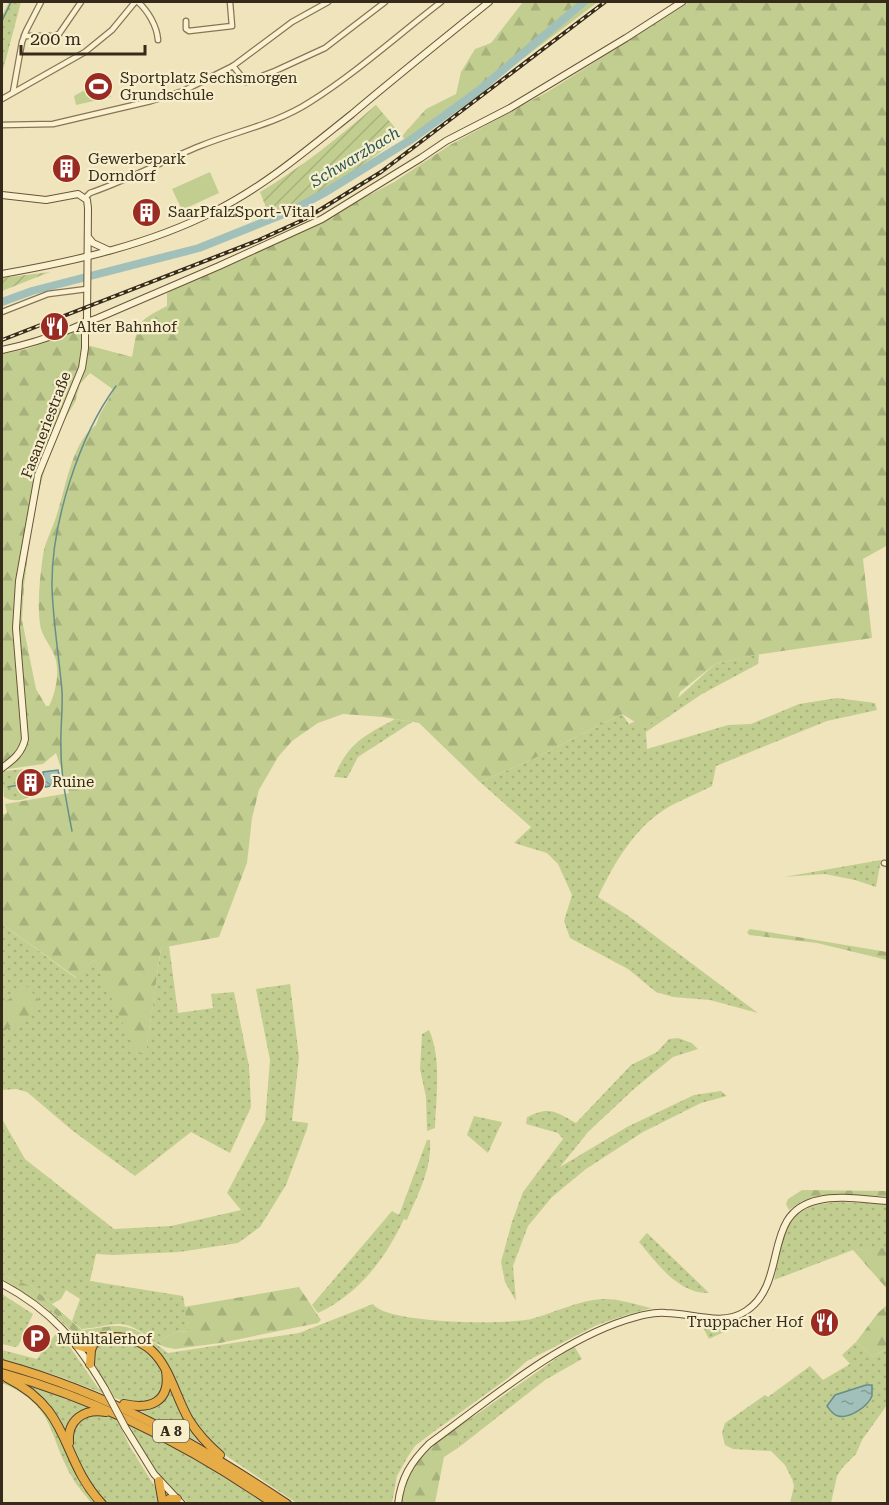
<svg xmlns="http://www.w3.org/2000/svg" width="889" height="1505" viewBox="0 0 889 1505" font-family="'Roboto Serif',serif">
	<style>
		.grass { fill: url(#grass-dots); fill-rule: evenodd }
		.forest { fill: url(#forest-firs); fill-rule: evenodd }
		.park { fill: #c2ce90 }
		.garden { fill: url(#garden-furrows) }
		.water { fill: url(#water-ripples); stroke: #688e88; stroke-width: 1.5 }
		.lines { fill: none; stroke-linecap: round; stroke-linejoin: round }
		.stream { stroke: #688e88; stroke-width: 1.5 }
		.river { stroke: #a1c0ba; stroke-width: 8 }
		.street-casing { stroke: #887455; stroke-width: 7 }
		.secondary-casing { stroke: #695539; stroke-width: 8 }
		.highway-casing { stroke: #55412a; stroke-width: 10 }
		.street { stroke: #faf1d0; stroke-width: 4.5 }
		.secondary { stroke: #faf1d0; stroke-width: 6 }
		.highway { stroke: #e5ac47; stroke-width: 8 }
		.rail-casing { stroke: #362a1b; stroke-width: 4 }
		.rail { stroke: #f7eecc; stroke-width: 1.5; stroke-dasharray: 4.5; stroke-linecap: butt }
		.secondary-bridge-casing { stroke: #695539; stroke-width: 8; stroke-linecap: butt }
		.secondary-bridge { stroke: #faf1d0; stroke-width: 6 }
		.labels { text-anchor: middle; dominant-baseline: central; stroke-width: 4.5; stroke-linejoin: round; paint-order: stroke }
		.shield { fill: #f7eecc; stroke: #706550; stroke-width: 1.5 }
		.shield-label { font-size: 14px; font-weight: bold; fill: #362a1b }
		.poi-label { font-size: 15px; fill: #362a1b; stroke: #f7eecc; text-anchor: start }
		.street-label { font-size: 15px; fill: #362a1b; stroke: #f7eecc }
		.water-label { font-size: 16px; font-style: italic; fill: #295657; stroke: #f7eecc }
	</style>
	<defs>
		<pattern id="grass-dots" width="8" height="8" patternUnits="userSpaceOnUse" patternTransform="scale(1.5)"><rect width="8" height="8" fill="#c2ce90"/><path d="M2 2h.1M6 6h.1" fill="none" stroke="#a7b17c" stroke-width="1.8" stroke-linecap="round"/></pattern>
		<pattern id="forest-firs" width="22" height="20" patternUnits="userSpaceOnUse" patternTransform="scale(1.5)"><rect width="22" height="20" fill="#c2ce90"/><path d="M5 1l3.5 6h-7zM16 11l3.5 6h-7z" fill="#a7b17c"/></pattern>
		<pattern id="garden-furrows" width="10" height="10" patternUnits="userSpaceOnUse" patternTransform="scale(1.5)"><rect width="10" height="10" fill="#c2ce90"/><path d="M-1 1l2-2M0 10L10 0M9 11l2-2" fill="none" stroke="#a7b17c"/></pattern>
		<pattern id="water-ripples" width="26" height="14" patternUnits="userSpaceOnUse" patternTransform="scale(1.5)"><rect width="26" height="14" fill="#a1c0ba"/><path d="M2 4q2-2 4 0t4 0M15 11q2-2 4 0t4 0" fill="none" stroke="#849c96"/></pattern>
	</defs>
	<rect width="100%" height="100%" fill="#f0e4bc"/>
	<g class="grass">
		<polygon points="9,2 21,2 2,74 2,16"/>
		<path d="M759 654 758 664 702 694 646 732 647 749 728 725 751 724 799 704 837 698 875 703 877 710 827 721 716 766 712 786C695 795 674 802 658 814 631 834 612 867 598 897L627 915 758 1013 710 1000 673 997 656 992 628 969 570 938 564 921 572 895 558 864 547 853 514 843 531 827 480 782 535 758 622 714 629 724 636 721 645 728 715 664Z"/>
		<path d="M395 719 412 722 358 757 347 778 334 777C349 742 364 736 395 719Z"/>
		<path d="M27 769 31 796C23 801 11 802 4 797L2 771Z"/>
		<polygon points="881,860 876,887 855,880 825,874 784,877"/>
		<polygon points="2,924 76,978 94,960 146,1051 161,948 169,946 178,1013 213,1008 211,994 234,992 249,1066 251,1107 230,1153 191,1132 135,1176 73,1131 27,1092 16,1089 2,1090"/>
		<path d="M290 984 299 1057 292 1121 308 1123 307 1129 286 1185 260 1227 238 1243 179 1252 113 1255 96 1254 90 1281 183 1296 189 1331 175 1332 156 1343C121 1315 121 1325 82 1329L72 1321 80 1299 66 1290 61 1299 52 1304 31 1286 2 1275V1119L25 1159 114 1229 171 1226 241 1210 227 1193 265 1121 270 1060 256 989Z"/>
		<path d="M429 1030C442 1059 436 1097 435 1128L427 1131 426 1097 420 1069 422 1034Z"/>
		<path d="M678 1038 692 1043 698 1049 673 1057 635 1088 588 1132 560 1167 627 1127 694 1095 721 1091 727 1096 701 1103 643 1132 586 1169 552 1197 528 1226 513 1266 516 1301 505 1282 501 1262 512 1222 523 1192 563 1139 558 1133 526 1124 527 1117C550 1106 555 1111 576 1123L631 1065 657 1052 669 1039Z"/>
		<polygon points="474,1116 502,1122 488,1153 467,1135"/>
		<path d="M427 1140H430C432 1169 418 1194 407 1220L404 1219C385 1259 359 1294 318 1313L312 1305 392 1211 399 1215Z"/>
		<path d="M839 1202 887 1204V1249L853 1250 774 1280C785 1234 782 1205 839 1202Z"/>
		<path d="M647 1233 703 1287 709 1293C678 1294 657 1263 639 1242Z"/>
		<path d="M2 1279 33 1296 50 1309 78 1336 120 1333 140 1338 144 1335 168 1353 299 1333 373 1304C386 1324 507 1325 531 1319 554 1313 579 1300 602 1299 618 1298 637 1305 652 1308L626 1315 597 1325 527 1361 508 1378 432 1433 415 1446 407 1458 397 1476 392 1503 298 1504 219 1451 194 1424 171 1372 141 1339 79 1338 44 1306Z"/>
		<polygon points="2,1294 33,1314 18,1346 15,1347 2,1344"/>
		<polygon points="700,1321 725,1322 728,1330 709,1339"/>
		<path d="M57 1332 68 1344 98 1388 111 1393 109 1387H106L92 1359 97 1344C113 1338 137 1340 149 1352 155 1358 159 1366 164 1373L162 1393 149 1404 123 1401 58 1376 2 1360V1350L37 1359Z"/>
		<path d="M856 1342 873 1357 887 1348V1405L862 1440 856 1454 843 1467 837 1476 831 1503H790L794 1486 792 1479 785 1465 771 1451 733 1449 725 1445 722 1433 725 1423 765 1395 768 1397 810 1366 823 1380 850 1364 842 1355ZM872 1385V1395C861 1404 848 1421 833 1413L835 1395Z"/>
		<polygon points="574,1346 582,1359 545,1380 458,1448 459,1440 470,1422 470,1419"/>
		<path d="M2 1379 17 1385 40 1402 98 1503H91C86 1495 77 1487 72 1477 47 1433 56 1406 2 1383Z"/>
		<polygon points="169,1383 206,1446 137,1409 150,1407"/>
		<polygon points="25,1384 92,1408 67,1435"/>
		<path d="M106 1414C162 1440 215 1470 266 1503H188L156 1473 130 1431 132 1429 119 1424 130 1447 155 1487 158 1493 159 1503H105C91 1487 64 1450 73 1428 74 1424 78 1420 81 1416Z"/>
	</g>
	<g class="forest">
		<polygon points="523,2 598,2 410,144 402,136 426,109 456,94 461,72 475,49 491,43"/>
		<path d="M689 2H887L888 545 863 559 872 638 755 655 715 664 680 692 677 701 645 728 622 714 535 758 480 782 419 723 383 717 343 714 318 723 292 741 278 757 259 790 252 818 247 863 219 937 161 948 146 1052 137 1054 94 960 77 978 2 924V815L7 813 5 804 69 793 56 753 43 764 8 769 2 764V354L27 349 79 330 81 331 87 345 132 357C139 322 134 323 167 306V293L218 267 277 243 394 182 450 145 549 91ZM90 373 114 390 99 416 96 425C71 442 65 493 55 520 51 532 45 542 43 555 40 577 37 602 40 624 41 636 51 645 55 657 60 672 56 692 49 706H46L36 689 22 620 24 586 34 507 46 466 64 421 75 402 80 384Z"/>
		<polygon points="750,929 887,952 887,960 817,943 749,935 747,932"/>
		<polygon points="27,986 44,1007 2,1032 2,1004"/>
		<polygon points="802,1190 887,1191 887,1196 822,1195 802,1201 789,1210 786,1204 788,1199"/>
		<polygon points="885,1248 887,1249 887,1289 853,1250"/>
		<path d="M2 1275 31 1286 82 1330C105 1328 123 1320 144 1335L141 1338 120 1333 78 1336 50 1309 33 1296 2 1279Z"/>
		<polygon points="299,1287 321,1320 318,1323 220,1343 175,1349 165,1347 156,1343 175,1332 189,1331 184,1307"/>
		<polygon points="887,1305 887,1348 873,1357 856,1342 878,1313"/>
		<path d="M470 1419V1422L459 1440 458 1448 444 1457 435 1503 401 1504C407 1460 435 1441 470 1419Z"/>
	</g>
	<g class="park">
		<polygon points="106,78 111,97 76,105 74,96"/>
		<polygon points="210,172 219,193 182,210 172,189"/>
	</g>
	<g class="garden">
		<path d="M376 105 402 136C361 167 318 198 270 218L260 192C302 167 339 137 376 105Z"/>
		<polygon points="50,272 2,291 2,278"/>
	</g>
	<g class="water">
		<polygon points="58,770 61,784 45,787 43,772"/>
		<path d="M866 1385H872C872 1387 872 1394 872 1396 868 1406 850 1419 838 1416 833 1415 830 1410 827 1406L835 1395Z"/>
	</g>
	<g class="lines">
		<g class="stream">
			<polyline points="2,21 11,2"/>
			<polyline points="8,787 33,782"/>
			<path d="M72 831C67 805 61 777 61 750 60 730 63 710 62 691 59 656 53 622 52 587 51 524 79 436 116 386"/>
		</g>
		<polyline class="river" points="2,302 32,291 199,248 291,211 324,193 412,139 478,91 584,2"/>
		<defs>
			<g id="street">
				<path d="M138 2C148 11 157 26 158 40"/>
				<polyline points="186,21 186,29 189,31 232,26 230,2"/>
				<polyline points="24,36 53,36 59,34 81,2"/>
				<polyline points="233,66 246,82 275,71 325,48 385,2"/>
				<polyline points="13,92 22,42 26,31 41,2"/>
				<polyline points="2,99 85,52 112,30 135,2"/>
				<polyline points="2,125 53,124 151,101 183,91 233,66 292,22 328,2"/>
				<path d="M85 198 90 193C128 180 163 161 200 146 237 131 276 124 310 102 356 73 398 35 441 2"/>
				<polyline points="2,312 48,294 87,289"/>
				<polyline points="884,863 888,864"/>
			</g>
			<g id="secondary">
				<polyline points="2,195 46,200 78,194 87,200 88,208 87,320"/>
				<polyline points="88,237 93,243 108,250"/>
				<path d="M2 274C75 261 148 245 215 211 265 186 308 149 352 114 397 76 443 39 489 2"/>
				<path d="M2 350C26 345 48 338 71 329 81 325 88 321 98 318L219 266 322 219 421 158 446 141 510 108 626 38 682 2"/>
				<path d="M2 768C13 760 22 753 25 739L16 628 19 581 38 475 82 368 85 348V322"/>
				<path d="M2 1284C51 1310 77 1341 105 1389"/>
				<polyline points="125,1427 154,1474 182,1504"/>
				<path d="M398 1504C401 1478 411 1462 429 1444 488 1401 557 1342 626 1320 639 1316 652 1312 666 1313 692 1313 722 1327 746 1311 790 1282 760 1212 819 1200 841 1195 866 1200 888 1201"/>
			</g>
			<g id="highway">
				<path d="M77 1345C89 1338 99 1337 113 1337 166 1337 169 1385 189 1420 198 1434 208 1445 220 1455"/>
				<polyline points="77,1345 86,1348 101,1339"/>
				<path d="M2 1364C110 1394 194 1442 287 1504"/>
				<polyline points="90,1364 91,1350 94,1343"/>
				<path d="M2 1373C100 1400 190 1446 274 1504"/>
				<path d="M7 1378C73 1411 59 1457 102 1504"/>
				<path d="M124 1404C150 1410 171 1402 166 1371"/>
				<path d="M69 1443C67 1420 84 1408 106 1412"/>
				<polyline points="159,1481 163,1504"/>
				<polyline points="164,1504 169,1499 177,1499"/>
			</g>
		</defs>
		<use href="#street" class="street-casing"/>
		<use href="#secondary" class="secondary-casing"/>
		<use href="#highway" class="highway-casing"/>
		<use href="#street" class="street"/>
		<use href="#secondary" class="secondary"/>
		<use href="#highway" class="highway"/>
		<defs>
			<polyline id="rail" points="2,340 259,240 305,219 381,172 605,2"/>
		</defs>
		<use href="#rail" class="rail-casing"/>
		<use href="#rail" class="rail"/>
		<defs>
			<polyline id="secondary-bridge" points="105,1389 125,1427"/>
		</defs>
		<use href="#secondary-bridge" class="secondary-bridge-casing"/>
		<use href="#secondary-bridge" class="secondary-bridge"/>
	</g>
	<defs>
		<symbol id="stadium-disc" viewBox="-11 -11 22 22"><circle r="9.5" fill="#992b23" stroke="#f7eecc"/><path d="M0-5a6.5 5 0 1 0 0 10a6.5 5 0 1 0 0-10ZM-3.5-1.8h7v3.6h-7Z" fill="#fff"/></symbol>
		<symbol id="building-disc" viewBox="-11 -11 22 22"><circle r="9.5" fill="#992b23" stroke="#f7eecc"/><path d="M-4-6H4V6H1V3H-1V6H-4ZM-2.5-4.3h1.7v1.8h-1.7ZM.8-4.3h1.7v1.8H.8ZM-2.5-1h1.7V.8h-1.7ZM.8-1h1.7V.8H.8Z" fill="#fff"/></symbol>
		<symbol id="restaurant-disc" viewBox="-11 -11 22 22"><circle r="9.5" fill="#992b23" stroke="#f7eecc"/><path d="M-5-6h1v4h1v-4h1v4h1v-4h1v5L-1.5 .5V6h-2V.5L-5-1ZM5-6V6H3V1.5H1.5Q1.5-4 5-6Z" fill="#fff"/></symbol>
		<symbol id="parking-disc" viewBox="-11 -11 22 22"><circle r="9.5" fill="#992b23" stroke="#f7eecc"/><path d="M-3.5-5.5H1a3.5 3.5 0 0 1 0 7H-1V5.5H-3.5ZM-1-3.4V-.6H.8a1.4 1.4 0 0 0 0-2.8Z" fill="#fff"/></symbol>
	</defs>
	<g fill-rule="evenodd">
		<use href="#stadium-disc" x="82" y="70" width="33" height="33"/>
		<use href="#building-disc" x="50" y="152" width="33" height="33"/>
		<use href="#building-disc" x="130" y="196" width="33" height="33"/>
		<use href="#restaurant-disc" x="38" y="310" width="33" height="33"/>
		<use href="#building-disc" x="14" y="766" width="33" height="33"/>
		<use href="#restaurant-disc" x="808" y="1306" width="33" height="33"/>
		<use href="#parking-disc" x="20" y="1322" width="33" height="33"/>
	</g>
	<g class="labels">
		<rect class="shield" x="153" y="1420" width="36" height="22" rx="4.5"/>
		<g class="shield-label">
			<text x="171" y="1431">A 8</text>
		</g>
		<g class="poi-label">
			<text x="120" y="78">Sportplatz Sechsmorgen<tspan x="120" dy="17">Grundschule</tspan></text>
			<text x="88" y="159">Gewerbepark<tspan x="88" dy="17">Dorndorf</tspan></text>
			<text x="168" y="212">SaarPfalzSport-Vital</text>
			<text x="76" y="327">Alter Bahnhof</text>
			<text x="52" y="782">Ruine</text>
			<text x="803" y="1322" text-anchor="end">Truppacher Hof</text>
			<text x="57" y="1339">Mühltalerhof</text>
		</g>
		<g class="street-label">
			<text transform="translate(46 425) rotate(-69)">Fasaneriestraße</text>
		</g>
		<g class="water-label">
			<text transform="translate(355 157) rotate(-31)">Schwarzbach</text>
		</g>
	</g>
	<rect width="889" height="1505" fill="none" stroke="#362a1b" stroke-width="6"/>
	<path d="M21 45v9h124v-9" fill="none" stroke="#362a1b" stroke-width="3"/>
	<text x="30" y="45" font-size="18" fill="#362a1b" stroke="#f7eecc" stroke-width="4.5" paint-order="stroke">200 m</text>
</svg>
